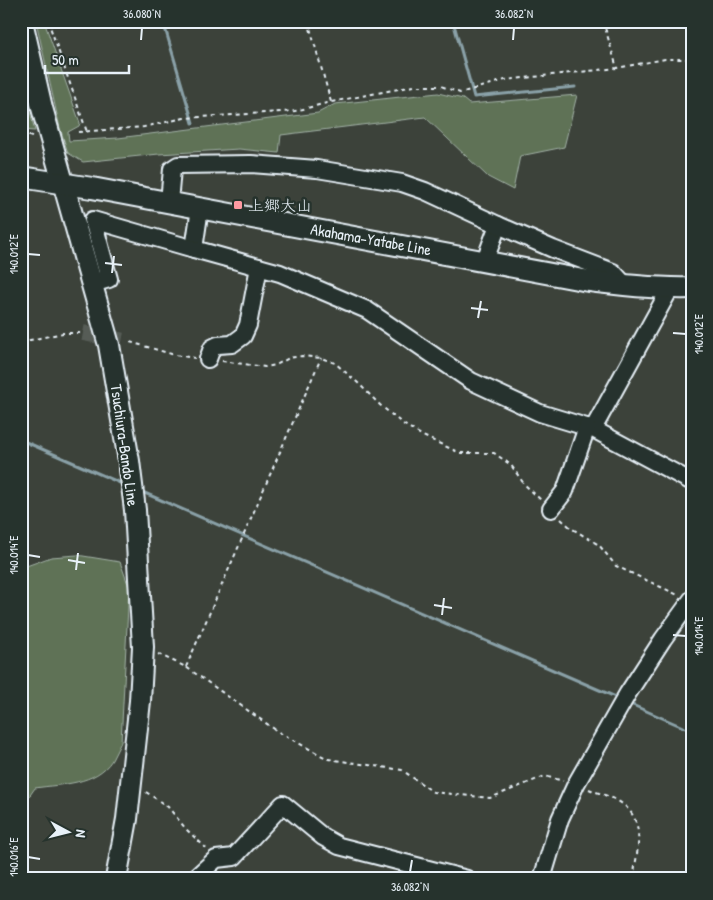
<svg xmlns="http://www.w3.org/2000/svg" width="713" height="900" viewBox="0 0 713 900" font-family="'Patrick Hand','Klee One',sans-serif">
	<style>
		.green { fill: #5e7256; stroke: #a3b2a7 }
		.lines { fill: none; stroke-linecap: round; stroke-linejoin: round }
		.stream { stroke: #8aa1a8; stroke-width: 3 }
		.minor-tunnel { stroke: #565c56; stroke-width: 16; stroke-dasharray: 16 8; stroke-linecap: butt }
		.minor-casing { stroke: #e8f1f8; stroke-width: 20 }
		.major-casing { stroke: #e8f1f8; stroke-width: 24 }
		.path { stroke: #e8f1f8; stroke-width: 2; stroke-dasharray: 4 4; stroke-linecap: butt }
		.minor { stroke: #26332d; stroke-width: 16 }
		.major { stroke: #26332d; stroke-width: 20 }
		.ticks { fill: none; stroke: #e8f1f8; stroke-width: 2 }
		.poi-dot { fill: #ff9aa2; stroke: #26332d; stroke-width: 2 }
		.labels { text-anchor: middle; dominant-baseline: central; stroke-width: 5; stroke-linejoin: round; paint-order: stroke }
		.poi-label { font-size: 16px; fill: #e8f1f8; stroke: #26332d; text-anchor: start }
		.street-label { font-size: 16px; fill: #e8f1f8; stroke: #26332d }
		.neatline { fill: none; stroke: #e8f1f8; stroke-width: 2 }
		.ticks-label { font-size: 12px; text-anchor: middle; fill: #e8f1f8 }
	</style>
	<rect width="100%" height="100%" fill="#3c423a"/>
	<filter id="ink" filterUnits="userSpaceOnUse"><feTurbulence type="fractalNoise" baseFrequency=".02" numOctaves="2"/><feDisplacementMap in="SourceGraphic" scale="10" xChannelSelector="R" yChannelSelector="G"/><feConvolveMatrix kernelMatrix="1 2 1 2 8 2 1 2 1" color-interpolation-filters="sRGB"/></filter>
	<g filter="url(#ink)">
		<g class="green">
			<polygon points="36,21 44,21 80,123 79,126 68,132 69,141 118,138 318,113 335,104 438,93 463,99 469,104 577,95 564,147 520,156 513,190 488,177 425,117 281,135 279,153 239,149 159,154 83,162 68,153 60,128"/>
			<polygon points="21,78 35,131 21,130"/>
			<path d="M77 555 120 562 129 587 121 742C118 748 115 754 112 760 96 785 61 784 35 788L21 808V568L51 557Z"/>
		</g>
		<g class="lines">
			<g class="stream">
				<polyline points="163,21 193,123"/>
				<polyline points="453,21 474,97 575,87"/>
				<polyline points="21,440 125,485"/>
				<polyline points="140,491 618,698"/>
				<polyline points="628,703 692,731"/>
			</g>
			<polyline class="minor-tunnel" points="83,333 130,342"/>
			<defs>
				<g id="minor">
					<polyline points="169,202 172,169 178,165 251,164 317,169 402,183 425,191 498,225 485,260"/>
					<polyline points="200,208 194,249 280,273 367,310 471,381 540,413 593,429 692,482"/>
					<polyline points="498,225 553,249 613,272 625,285"/>
					<polyline points="92,284 109,279 93,220 194,249"/>
					<polyline points="208,359 212,348 218,345 232,344 243,336 248,325 259,267"/>
					<polyline points="593,429 670,289"/>
					<polyline points="551,509 565,491 587,427"/>
					<polyline points="194,879 216,859 234,857 283,804 323,837 339,846 467,879"/>
					<polyline points="542,879 560,819 576,784 628,693 663,639 692,599"/>
				</g>
				<g id="major">
					<polyline points="22,21 42,108 109,345 129,461 135,510 143,647 140,701 127,819 116,879"/>
					<path d="M21 177 92 188 583 280C619 285 655 289 692 288"/>
				</g>
			</defs>
			<use href="#minor" class="minor-casing"/>
			<use href="#major" class="major-casing"/>
			<g class="path">
				<polyline points="48,21 87,132"/>
				<polyline points="308,21 331,102"/>
				<polyline points="603,21 617,68"/>
				<polyline points="78,132 144,127 184,118 295,111 331,102 414,86 441,86 460,93 505,80 617,68 665,59 692,59"/>
				<polyline points="21,133 32,137"/>
				<polyline points="21,342 63,333 83,333"/>
				<polyline points="130,342 175,355 195,358"/>
				<polyline points="222,361 265,367 276,365 289,358 302,356 321,358 335,363 358,383 380,405 403,424 423,436 460,453 494,453 511,465 524,484 541,500"/>
				<polyline points="561,519 571,528 599,545 616,566 678,595"/>
				<polyline points="158,654 186,667 280,733 328,759 402,770 433,792 490,798 545,776 563,781"/>
				<polyline points="186,667 321,358"/>
				<path d="M589 789C598 793 609 796 618 801 648 819 637 850 633 879"/>
				<polyline points="146,792 168,807 186,829 206,848"/>
			</g>
			<use href="#minor" class="minor"/>
			<use href="#major" class="major"/>
		</g>
	</g>
	<path class="ticks" d="M141 40 142 28M513 40 514 28M28 254 40 255M105 263 122 265M112 273 114 256M471 308 488 310M478 318 481 301M673 333 686 334M28 555 40 557M68 560 85 563M76 570 78 553M434 605 452 608M442 615 444 598M673 635 686 636M28 857 40 859M410 872 412 860"/>
	<rect class="poi-dot" x="233" y="200" width="10" height="10" rx="2.5"/>
	<g class="labels">
		<g class="poi-label">
			<text x="248" y="205">上郷大山</text>
		</g>
		<g class="street-label">
			<text transform="translate(371 239) rotate(10)">Akahama-Yatabe Line</text>
			<text transform="translate(125 445) rotate(82)">Tsuchiura-Bando Line</text>
		</g>
	</g>
	<rect width="713" height="900" fill="none" stroke="#26332d" stroke-width="55"/>
	<g transform="translate(68 832) rotate(97)" stroke="#26332d" stroke-width="4" paint-order="stroke">
	<path d="M0-4L9 19L0 12L-9 19Z" fill="#e8f1f8"/>
	<text y="-8" font-size="14" font-weight="bold" text-anchor="middle" fill="#e8f1f8">N</text>
	</g>
	<path d="M45 65v8h84v-8" fill="none" stroke="#e8f1f8" stroke-width="2.5"/>
	<text x="52" y="65" font-size="15" fill="#e8f1f8" stroke="#26332d" stroke-width="4" paint-order="stroke">50 m</text>
	<rect x="28" y="28" width="658" height="844" class="neatline"/>
	<g class="ticks-label">
		<text x="142" y="18">36.080°N</text>
		<text x="514" y="18">36.082°N</text>
		<text transform="translate(14 254) rotate(-90)" y="4">140.012°E</text>
		<text transform="translate(699 334) rotate(-90)" y="4">140.012°E</text>
		<text transform="translate(14 555) rotate(-90)" y="4">140.014°E</text>
		<text transform="translate(699 636) rotate(-90)" y="4">140.014°E</text>
		<text transform="translate(14 857) rotate(-90)" y="4">140.016°E</text>
		<text x="410" y="891">36.082°N</text>
	</g>
</svg>
